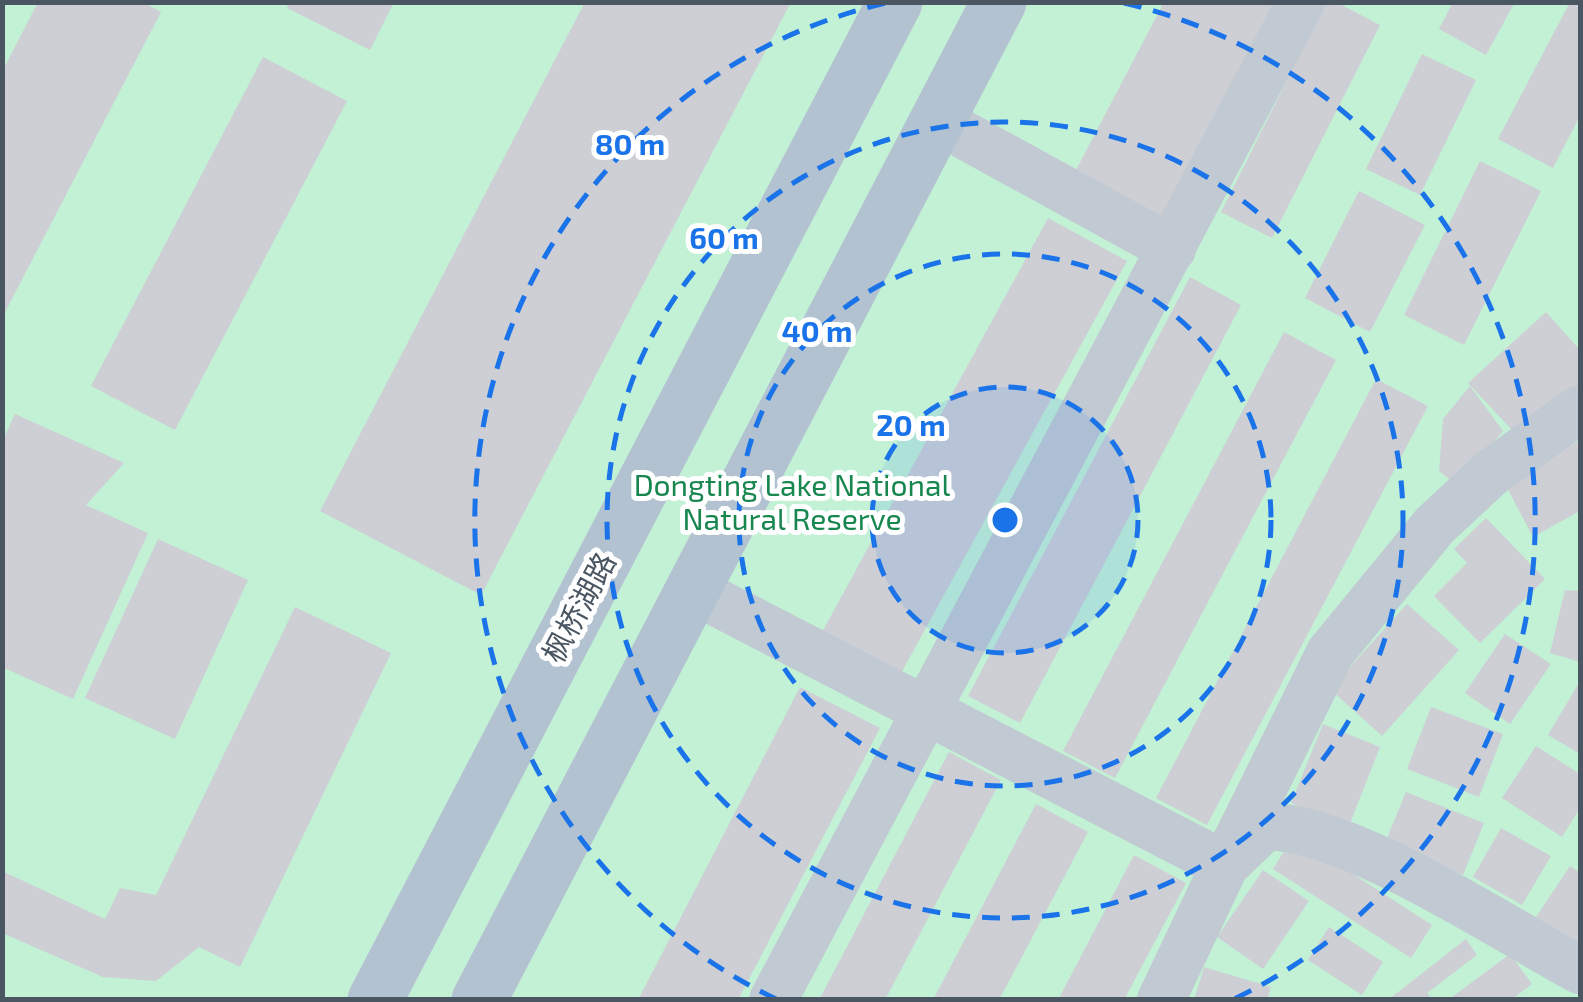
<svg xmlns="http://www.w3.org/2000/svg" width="1583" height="1002" viewBox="0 0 1583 1002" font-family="'Exo 2','Noto Sans SC',sans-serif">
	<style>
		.green { fill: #c3f1d5 }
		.building { fill: #cdcfd5 }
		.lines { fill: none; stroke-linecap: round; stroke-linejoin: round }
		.minor { stroke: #c1cad2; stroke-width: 48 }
		.primary { stroke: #b3c2d1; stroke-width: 55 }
		.ring { fill: none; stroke: #1a73e8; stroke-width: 5; stroke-dasharray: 18 12 }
		.labels { text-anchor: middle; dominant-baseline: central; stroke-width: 10; stroke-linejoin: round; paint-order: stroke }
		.park-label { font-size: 30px; fill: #17864f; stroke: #fff }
		.street-label { font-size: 30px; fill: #4a5661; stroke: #fff }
		.centre { fill: #1a73e8; stroke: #fff; stroke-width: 5 }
		.ring-label { font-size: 30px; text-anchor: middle; font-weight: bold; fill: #1a73e8; stroke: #fff; stroke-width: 10; stroke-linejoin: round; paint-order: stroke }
	</style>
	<rect width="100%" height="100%" fill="#f5f3f3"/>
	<polygon class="green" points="2,3 1580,3 1580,999 3,999"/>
	<g class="building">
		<polygon points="38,2 142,2 161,12 2,318 2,72"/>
		<polygon points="289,2 394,2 370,50 287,8"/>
		<polygon points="585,2 791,2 481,595 320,511"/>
		<polygon points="1164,2 1281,2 1167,220 1075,172"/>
		<polygon points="1326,2 1336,2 1380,25 1272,238 1221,212"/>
		<polygon points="1453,2 1515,2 1486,55 1439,29"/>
		<polygon points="1570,2 1580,2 1580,116 1553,168 1498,139"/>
		<polygon points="1422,54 1476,80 1420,195 1366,169"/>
		<polygon points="263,57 347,101 175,430 91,386"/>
		<polygon points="1480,161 1541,191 1464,345 1404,315"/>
		<polygon points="1359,191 1425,225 1370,332 1305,298"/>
		<polygon points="1048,218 1127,261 899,677 821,634"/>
		<polygon points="1190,277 1241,305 1020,723 968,696"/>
		<polygon points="1546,312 1580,350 1580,397 1527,446 1468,383"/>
		<polygon points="1284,332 1336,360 1115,778 1063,751"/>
		<polygon points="1376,379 1428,406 1207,825 1156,798"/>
		<polygon points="1470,386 1503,431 1458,486 1439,471 1443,419"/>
		<polygon points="15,414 124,463 86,505 148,533 73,699 2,667 2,442"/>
		<polygon points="1580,440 1580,511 1533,537 1504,482"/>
		<polygon points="1486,518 1545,579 1480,643 1434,596 1467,563 1454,549"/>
		<polygon points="158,539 248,580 175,739 85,698"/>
		<polygon points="1565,590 1580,591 1580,662 1550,653"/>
		<polygon points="1407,604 1459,650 1382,736 1330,689"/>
		<polygon points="295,607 391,653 240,967 199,947 156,981 103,977 2,933 2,871 105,919 120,888 156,895"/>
		<polygon points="1505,634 1551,664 1510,724 1465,693"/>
		<polygon points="1580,681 1580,754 1548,735"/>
		<polygon points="800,687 880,728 738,1000 638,1000"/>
		<polygon points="1431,707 1503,734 1479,797 1407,769"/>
		<polygon points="1323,724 1380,747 1349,826 1291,803"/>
		<polygon points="1536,746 1580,774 1580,808 1562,837 1502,798"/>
		<polygon points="949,752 1001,780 885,1000 819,1000"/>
		<polygon points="1406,792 1484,823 1463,875 1385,843"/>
		<polygon points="1036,804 1088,832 999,1000 933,1000"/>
		<polygon points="1501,828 1551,856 1522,905 1473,877"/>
		<polygon points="1314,849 1432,925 1411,958 1273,869 1283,853"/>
		<polygon points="1134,855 1186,883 1124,1000 1058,1000"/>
		<polygon points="1570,866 1580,873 1580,947 1536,917"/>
		<polygon points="1263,870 1309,901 1263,969 1217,937"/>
		<polygon points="1329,927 1383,962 1362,995 1308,960"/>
		<polygon points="1466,939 1477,955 1427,993 1432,1000 1388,1000"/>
		<polygon points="1510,954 1532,984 1511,1000 1448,1000"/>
		<polygon points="1204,967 1271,987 1267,1000 1194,1000"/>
	</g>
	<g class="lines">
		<g class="minor">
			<polyline points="935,119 1172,249"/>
			<polyline points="691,589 1225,865 1330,653 1435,525 1491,473 1580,409"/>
			<polyline points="773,1000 1301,2"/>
			<path d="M1161 1000 1225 865 1266 826C1353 828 1500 927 1580 970"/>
		</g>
		<g class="primary">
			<polyline points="375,1000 895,2"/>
			<polyline points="479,1000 999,2"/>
		</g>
	</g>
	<circle cx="1005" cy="520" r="133" fill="#1a73e8" fill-opacity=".12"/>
	<g class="ring">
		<circle cx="1005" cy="520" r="133"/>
		<circle cx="1005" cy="520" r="266"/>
		<circle cx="1005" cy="520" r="398"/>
		<path d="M776 999A531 531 0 0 1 886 3M1124 3A531 531 0 0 1 1234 999"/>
	</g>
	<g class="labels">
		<g class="park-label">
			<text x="792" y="484">Dongting Lake National<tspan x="792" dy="34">Natural Reserve</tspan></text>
		</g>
		<g class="street-label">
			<text transform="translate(578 607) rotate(-62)">枫桥湖路</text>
		</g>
	</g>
	<circle cx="1005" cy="520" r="15" class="centre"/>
	<g class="ring-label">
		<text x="630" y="155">80 m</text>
		<text x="724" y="249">60 m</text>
		<text x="817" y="342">40 m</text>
		<text x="911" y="436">20 m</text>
	</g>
	<rect width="1583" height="1002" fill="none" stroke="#4a5661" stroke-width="10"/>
</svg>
